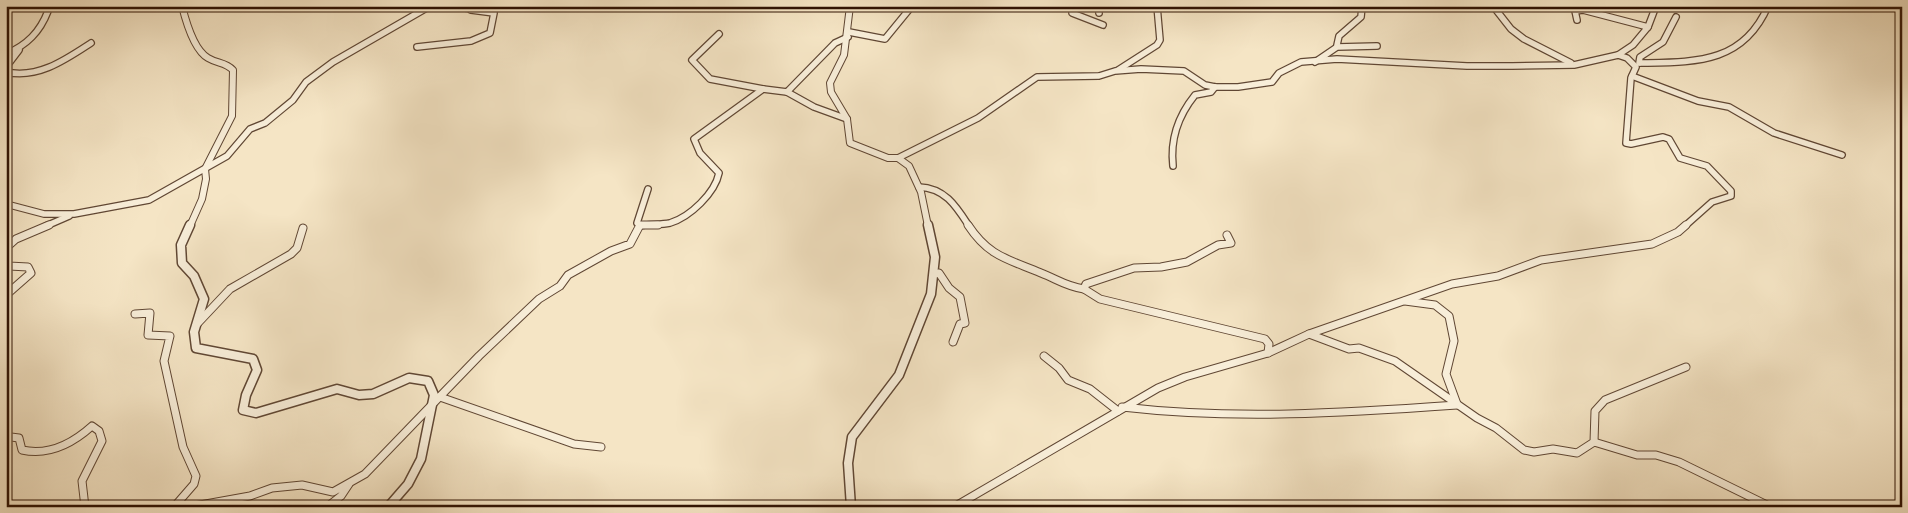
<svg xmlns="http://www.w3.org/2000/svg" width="1908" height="513" viewBox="0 0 1908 513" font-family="'IM FELL DW Pica',serif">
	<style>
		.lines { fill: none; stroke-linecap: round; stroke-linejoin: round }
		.minor-far1-casing { stroke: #604734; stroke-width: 8 }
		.minor-casing { stroke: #604734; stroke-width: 9 }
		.tertiary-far1-casing { stroke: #604734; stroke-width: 8 }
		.tertiary-casing { stroke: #604734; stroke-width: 11 }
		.minor-far1 { stroke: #f8eed9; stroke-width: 5.5 }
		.minor { stroke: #f8eed9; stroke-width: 7 }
		.tertiary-far1 { stroke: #f8eed9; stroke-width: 6 }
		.tertiary { stroke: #f8eed9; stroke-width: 8 }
	</style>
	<rect width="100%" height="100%" fill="#f5e5c5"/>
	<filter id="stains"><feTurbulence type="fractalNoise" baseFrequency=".004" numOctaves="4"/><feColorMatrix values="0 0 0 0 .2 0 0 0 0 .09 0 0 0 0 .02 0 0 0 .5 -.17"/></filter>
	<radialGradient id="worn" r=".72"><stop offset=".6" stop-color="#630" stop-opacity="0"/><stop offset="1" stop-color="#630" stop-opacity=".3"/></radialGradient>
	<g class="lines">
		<defs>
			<g id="minor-far1">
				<polyline points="448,6 473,9"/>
				<polyline points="1072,6 1072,13 1103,25"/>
				<polyline points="1098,6 1099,13"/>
				<polyline points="1493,6 1511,29 1524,39 1571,63"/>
				<polyline points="1577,20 1575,11 1583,10 1648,27 1633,45 1618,55"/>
				<polyline points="1648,27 1656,6"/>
				<polyline points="849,32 885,39 912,6"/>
				<polyline points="719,34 692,60 710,79 763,89"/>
				<polyline points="1337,45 1339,36 1361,17 1362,6"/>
				<polyline points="417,47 471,41 490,33 494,13 471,10"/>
				<path d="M6 54C27 45 40 32 48 11L45 6"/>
				<polyline points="1315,62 1337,47 1377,46"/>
				<polyline points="1639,63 1640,57 1663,42 1676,17"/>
				<path d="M1640 63C1695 62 1743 64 1768 6"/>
				<polyline points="6,67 19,50"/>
				<polyline points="1118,70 1157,45 1160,40 1157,6"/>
				<path d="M6 72C38 79 65 60 91 43"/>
				<polyline points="1632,76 1698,101 1729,107 1774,133 1842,155"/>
				<polyline points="787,92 814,107 847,119"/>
				<polyline points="898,158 978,118 1037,77 1099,76 1115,71 1141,69 1184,71 1205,85 1215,87 1238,87 1272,82 1279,73 1301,62 1337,59 1467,66 1512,66 1574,65 1618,55 1627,58 1636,67 1631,78 1626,143 1631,144 1663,137 1669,139 1680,158 1707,166 1731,191 1731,196 1712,202 1685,226"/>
				<path d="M1173 166C1170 139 1178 116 1195 95L1211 92 1215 87"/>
				<path d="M919 187C945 188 956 206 969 226"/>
				<polyline points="6,204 44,214 74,214 149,200 227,156 250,129 265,123 293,100 306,82 333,62 430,6"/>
				<polyline points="640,225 637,223 648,189"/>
				<polyline points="46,226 69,216"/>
				<path d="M639 226C648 224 660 225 670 223 690 217 715 193 719 173L700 153 694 139 763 89 787 92 835 43 848 37"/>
			</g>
			<g id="minor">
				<path d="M968 225C989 257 1008 259 1041 273 1057 279 1065 286 1084 289L1086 284 1134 268 1161 267 1187 262 1218 245 1231 243 1227 235"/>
				<polyline points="6,248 16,239 49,225"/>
				<polyline points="6,261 9,266 28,267 31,273 6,295"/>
				<polyline points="934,274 939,273 949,288 960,297 965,323 960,324 953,342"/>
				<polyline points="1084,289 1100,299 1265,339 1269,344 1268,353"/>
				<polyline points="1405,301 1435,305 1449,316 1454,341 1446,374 1457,404"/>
				<polyline points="135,314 150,313 148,335 170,336 164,361 183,447 196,476 194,484 174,507"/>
				<polyline points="198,323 230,289 291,254 297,248 303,228"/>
				<polyline points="1309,334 1349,349 1359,348 1395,361 1477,418 1496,428 1524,450 1534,452 1553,449 1577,453 1594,442 1595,411 1605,400 1686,367"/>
				<polyline points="1044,356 1059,368 1068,380 1090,389 1118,411"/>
				<polyline points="440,397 574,444 601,447"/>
				<path d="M1122 407C1234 420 1345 413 1457 405"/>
				<path d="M6 440 11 437 19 438 22 450C49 456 72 444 92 426L99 431 102 441 82 481 85 507"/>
				<polyline points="1594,442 1637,455 1656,455 1679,462 1771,507"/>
				<polyline points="189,507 250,496 272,488 302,485 333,492 365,474 479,356 539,299 560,286 568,275 611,251 630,244 640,225 658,225"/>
				<polyline points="327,507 341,496 349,484"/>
				<polyline points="954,507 1158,388 1185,377 1268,353 1309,334 1452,284 1498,276 1541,260 1652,244 1678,232 1686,225"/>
			</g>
			<g id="tertiary-far1">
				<path d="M182 6C186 22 194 50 208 58 218 64 225 62 233 70L232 116 205 169 206 179 202 199 190 226"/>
				<polyline points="850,6 844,55 830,83 831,92 847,119 850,143 888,158 898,158 909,166 921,192 928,226"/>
			</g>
			<g id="tertiary">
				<polyline points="190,225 181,245 182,263 194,276 204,299 194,332 196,348 253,359 257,370 246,395 243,410 256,413 337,389 359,395 373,394 409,378 428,381 434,395 421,459 408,484 388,507"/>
				<polyline points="851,507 848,463 852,437 899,375 931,294 935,257 928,225"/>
			</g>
		</defs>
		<use href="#minor-far1" class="minor-far1-casing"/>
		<use href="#minor" class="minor-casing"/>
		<use href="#tertiary-far1" class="tertiary-far1-casing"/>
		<use href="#tertiary" class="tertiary-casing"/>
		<use href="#minor-far1" class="minor-far1"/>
		<use href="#minor" class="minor"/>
		<use href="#tertiary-far1" class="tertiary-far1"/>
		<use href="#tertiary" class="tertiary"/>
	</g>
	<rect width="1908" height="513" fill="none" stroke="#f5e5c5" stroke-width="25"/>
	<rect x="8" y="8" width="1893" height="498" fill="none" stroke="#2f1203" stroke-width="2.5"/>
	<rect x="12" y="12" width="1883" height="488" fill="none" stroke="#2f1203"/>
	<rect width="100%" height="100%" filter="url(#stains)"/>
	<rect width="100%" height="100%" fill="url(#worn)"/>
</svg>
